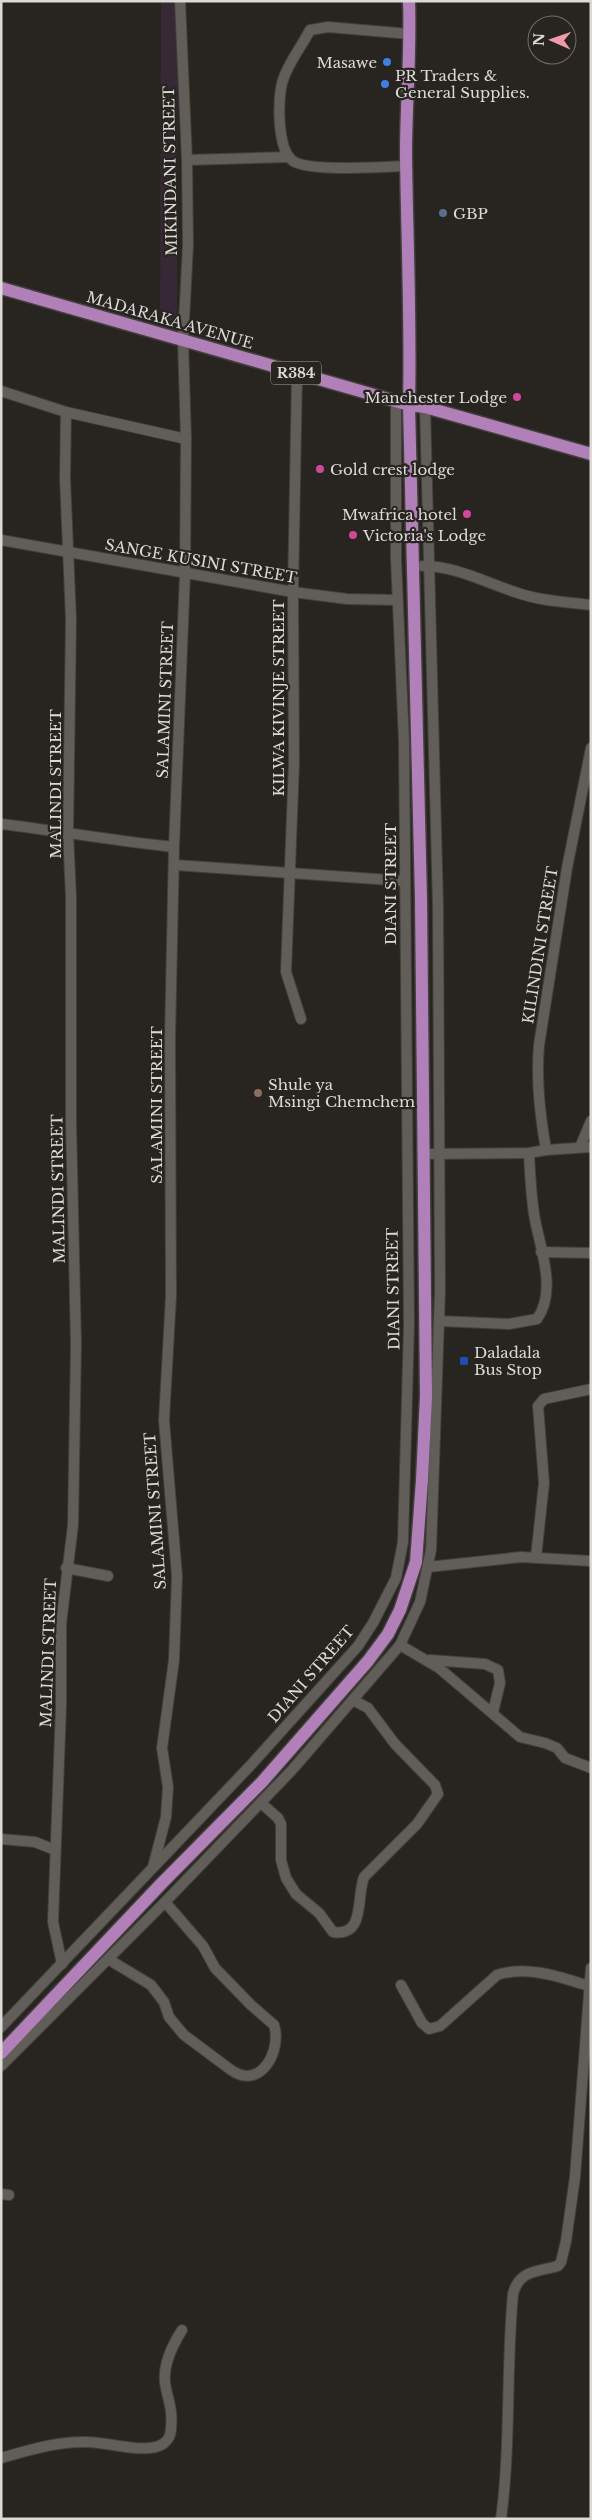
<svg xmlns="http://www.w3.org/2000/svg" width="592" height="2520" viewBox="0 0 592 2520" font-family="'Libre Baskerville',serif">
	<style>
		.commercial { fill: #362835 }
		.lines { fill: none; stroke-linecap: round; stroke-linejoin: round }
		.street-casing { stroke: #423f3c; stroke-width: 12 }
		.primary-casing { stroke: #423f3c; stroke-width: 15 }
		.street { stroke: #615e59; stroke-width: 10 }
		.primary { stroke: #b280b8; stroke-width: 12 }
		.shop-dot { fill: #3f7fe0; stroke: #282521; stroke-width: 2 }
		.service-dot { fill: #5c6f8a; stroke: #282521; stroke-width: 2 }
		.hotel-dot { fill: #d1479c; stroke: #282521; stroke-width: 2 }
		.education-dot { fill: #8d6e63; stroke: #282521; stroke-width: 2 }
		.transit-dot { fill: #1a4fb4; stroke: #282521; stroke-width: 2 }
		.labels { text-anchor: middle; dominant-baseline: central; stroke-width: 4.5; stroke-linejoin: round; paint-order: stroke }
		.shield { fill: #282521; stroke: #a6a4a0; stroke-width: 1 }
		.shield-label { font-size: 14px; font-weight: bold; fill: #dcdad7 }
		.poi-label { font-size: 15px; fill: #dcdad7; stroke: #282521; text-anchor: start }
		.street-label { font-size: 15px; fill: #dcdad7; stroke: #282521 }
	</style>
	<rect width="100%" height="100%" fill="#282521"/>
	<polygon class="commercial" points="161,1 178,1 177,330 160,330"/>
	<g class="lines">
		<defs>
			<g id="street">
				<polyline points="187,160 289,157"/>
				<path d="M407 166C385 167 308 172 293 161 277 150 277 97 283 80 288 63 302 46 310 30L328 27 410 34"/>
				<polyline points="297,374 293,592 294,763 286,972 301,1019"/>
				<polyline points="1,391 66,412 186,439"/>
				<polyline points="1,540 293,592 347,599 397,600"/>
				<path d="M422 566C456 566 484 582 515 592 539 601 566 602 591 605"/>
				<path d="M1 824C59 831 116 841 174 847"/>
				<polyline points="175,865 405,881"/>
				<polyline points="580,1147 591,1121"/>
				<path d="M546 1150C540 1114 536 1081 539 1045L567 868 591 748"/>
				<polyline points="424,1154 529,1153 546,1150 591,1147"/>
				<polyline points="541,1252 591,1253"/>
				<path d="M439 1321 509 1324 537 1319C558 1290 539 1246 534 1214 531 1194 530 1173 529 1153"/>
				<polyline points="536,1557 544,1483 538,1406 544,1399 591,1389"/>
				<polyline points="428,1567 521,1557 591,1561"/>
				<polyline points="66,1568 108,1576"/>
				<polyline points="400,1645 439,1668 520,1737 545,1743 557,1748 565,1758 591,1768"/>
				<polyline points="430,1660 485,1664 498,1670 500,1683 493,1712"/>
				<path d="M261 1803 278 1818 281 1824V1860L286 1878 296 1894 319 1913 333 1932C366 1937 356 1897 364 1877L417 1824 438 1794 435 1785 395 1744 368 1708 353 1700"/>
				<polyline points="1,1839 35,1842 55,1850"/>
				<polyline points="153,1867 166,1817 168,1787 162,1748 174,1660 177,1576 164,1420 171,1296 170,1039 174,847 185,574 186,439 183,340 188,245 187,160 180,1"/>
				<path d="M108 1959 151 1985 164 2002 169 2017 184 2035 231 2070C261 2091 282 2050 274 2025L251 2005 215 1968 203 1946 165 1902"/>
				<polyline points="62,1964 53,1922 61,1707 61,1624 73,1525 76,1344 71,1122 71,897 68,833 71,619 65,478 66,412"/>
				<path d="M401 1985 422 2023 429 2029 440 2026 497 1975C527 1965 560 1977 589 1986"/>
				<polyline points="1,2027 249,1767 358,1646 373,1623 396,1578 403,1542 409,1326 404,741 396,559 396,400"/>
				<polyline points="1,2066 165,1902 292,1770 400,1645 420,1602 431,1550 440,1291 438,907 425,407"/>
				<polyline points="1,2194 9,2195"/>
				<path d="M1 2458C29 2450 58 2441 87 2442 108 2442 139 2453 159 2446 167 2443 171 2436 171 2428 173 2409 168 2401 165 2383 163 2364 172 2346 182 2330"/>
				<path d="M501 2519C511 2444 506 2368 513 2294 519 2270 537 2272 558 2266L561 2262 566 2241 575 2177 591 1968"/>
			</g>
			<g id="primary">
				<polyline points="1,288 409,405 425,407 591,454"/>
				<path d="M1 2053 162 1883 262 1782 368 1661 388 1634 400 1610 416 1562 422 1480 426 1396 421 899 409 405C411 321 407 238 406 154 406 103 411 52 409 1"/>
			</g>
		</defs>
		<use href="#street" class="street-casing"/>
		<use href="#primary" class="primary-casing"/>
		<use href="#street" class="street"/>
		<use href="#primary" class="primary"/>
	</g>
	<g class="shop-dot">
		<circle cx="387" cy="62" r="5"/>
		<circle cx="385" cy="84" r="5"/>
	</g>
	<circle class="service-dot" cx="443" cy="213" r="5"/>
	<g class="hotel-dot">
		<circle cx="517" cy="397" r="5"/>
		<circle cx="320" cy="469" r="5"/>
		<circle cx="467" cy="514" r="5"/>
		<circle cx="353" cy="535" r="5"/>
	</g>
	<circle class="education-dot" cx="258" cy="1093" r="5"/>
	<rect class="transit-dot" x="459" y="1356" width="10" height="10" rx="2.5"/>
	<g class="labels">
		<rect class="shield" x="271" y="361.5" width="50" height="23" rx="4"/>
		<g class="shield-label">
			<text x="296" y="373">R384</text>
		</g>
		<g class="poi-label">
			<text x="377" y="62" text-anchor="end">Masawe</text>
			<text x="395" y="75">PR Traders &amp;<tspan x="395" dy="17">General Supplies.</tspan></text>
			<text x="453" y="213">GBP</text>
			<text x="507" y="397" text-anchor="end">Manchester Lodge</text>
			<text x="330" y="469">Gold crest lodge</text>
			<text x="457" y="514" text-anchor="end">Mwafrica hotel</text>
			<text x="363" y="535">Victoria's Lodge</text>
			<text x="268" y="1084">Shule ya<tspan x="268" dy="17">Msingi Chemchem</tspan></text>
			<text x="474" y="1352">Daladala<tspan x="474" dy="17">Bus Stop</tspan></text>
		</g>
		<g class="street-label">
			<text transform="translate(170 171) rotate(-91)">MIKINDANI STREET</text>
			<text transform="translate(170 320) rotate(16)">MADARAKA AVENUE</text>
			<text transform="translate(201 561) rotate(10)">SANGE KUSINI STREET</text>
			<text transform="translate(278 698) rotate(-90)">KILWA KIVINJE STREET</text>
			<text transform="translate(165 700) rotate(-88)">SALAMINI STREET</text>
			<text transform="translate(55 784) rotate(-90)">MALINDI STREET</text>
			<text transform="translate(390 884) rotate(-90)">DIANI STREET</text>
			<text transform="translate(540 945) rotate(-81)">KILINDINI STREET</text>
			<text transform="translate(156 1105) rotate(-90)">SALAMINI STREET</text>
			<text transform="translate(58 1189) rotate(-91)">MALINDI STREET</text>
			<text transform="translate(393 1289) rotate(-91)">DIANI STREET</text>
			<text transform="translate(155 1511) rotate(-94)">SALAMINI STREET</text>
			<text transform="translate(48 1653) rotate(-88)">MALINDI STREET</text>
			<text transform="translate(311 1674) rotate(-49)">DIANI STREET</text>
		</g>
	</g>
	<rect width="592" height="2520" fill="none" stroke="#dcdad7" stroke-width="5"/>
	<g transform="translate(552 40) rotate(272)"><circle r="24" fill="#282521" stroke="#706d6a"/>
	<path d="M0-4L9 19L0 12L-9 19Z" fill="#f29aac"/>
	<text y="-8" font-size="14" font-weight="bold" text-anchor="middle" fill="#dcdad7">N</text>
	</g>
</svg>
